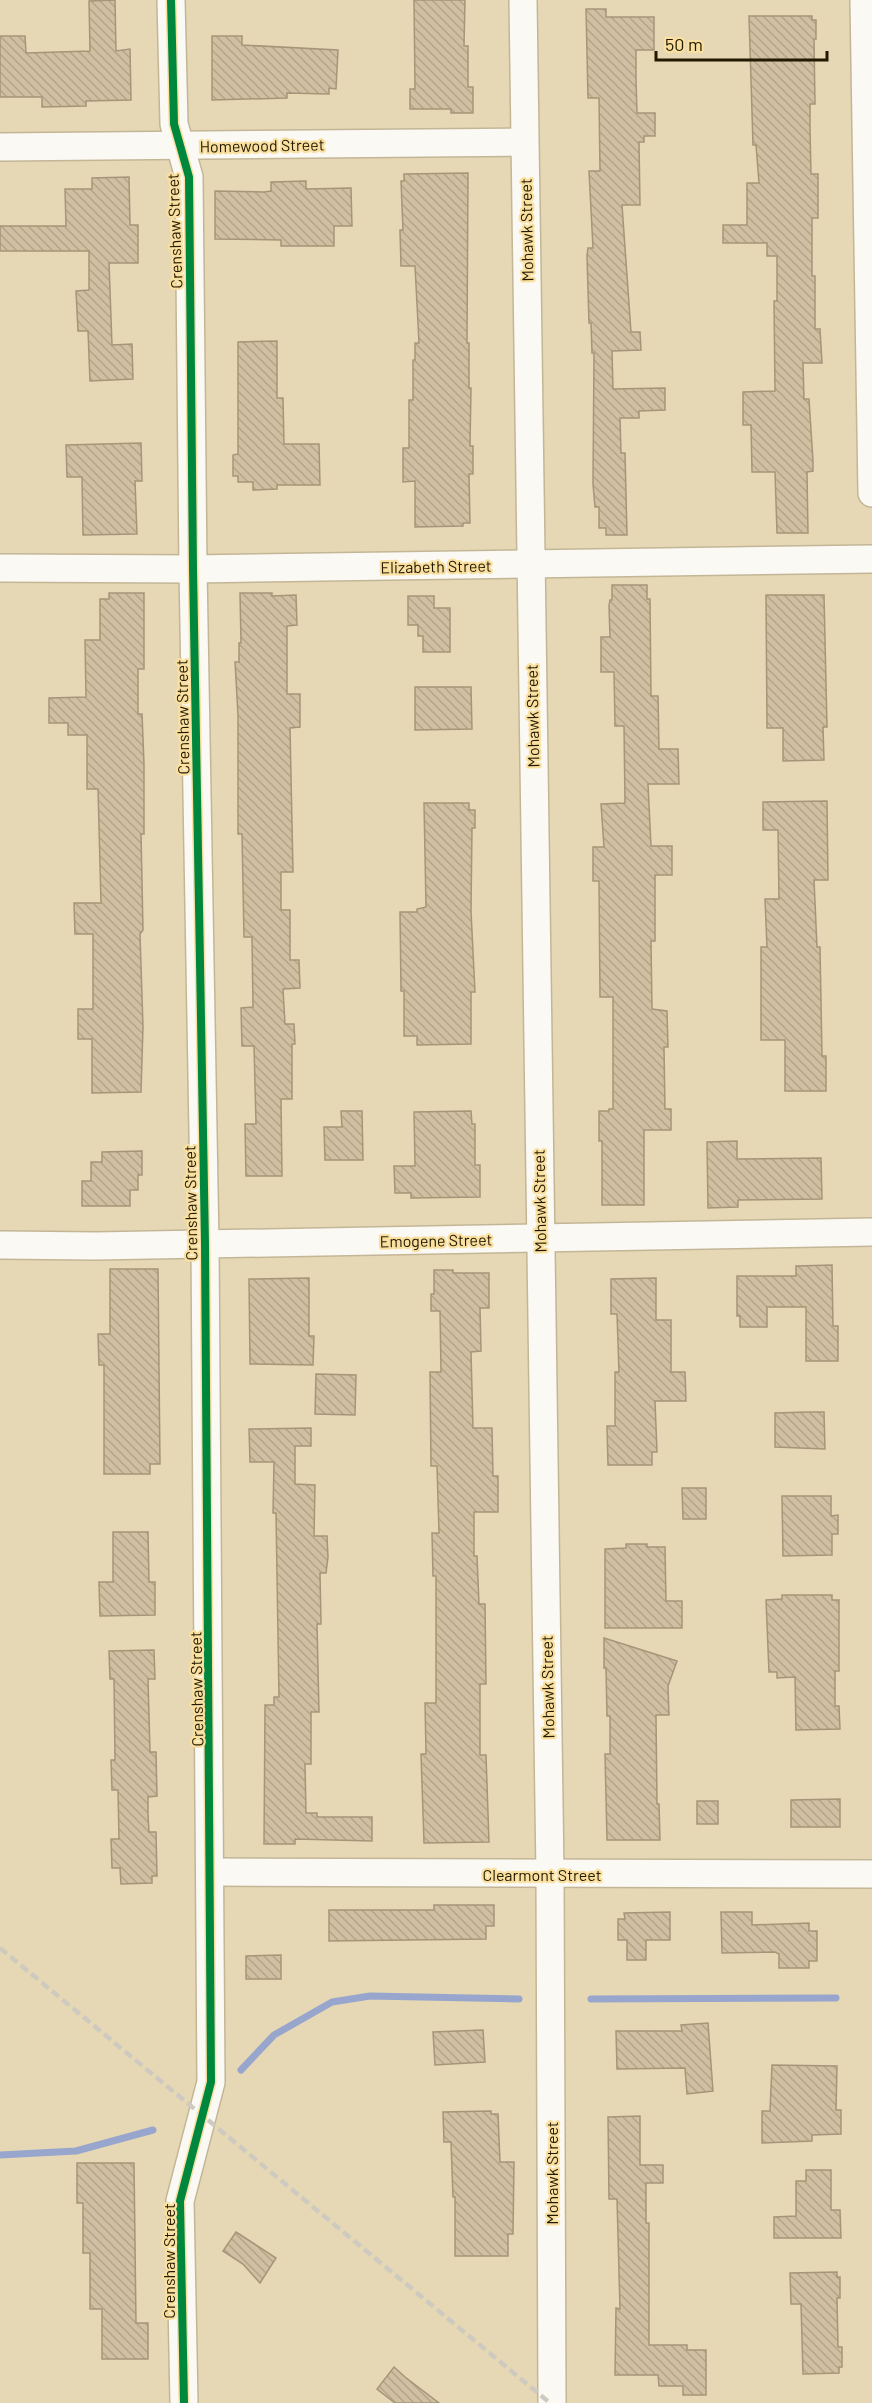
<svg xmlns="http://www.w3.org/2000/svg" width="872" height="2403" viewBox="0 0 872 2403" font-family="Barlow,sans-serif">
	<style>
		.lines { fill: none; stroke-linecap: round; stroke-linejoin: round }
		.stream { stroke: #98a6cd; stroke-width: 7 }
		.building { fill: url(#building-back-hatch); stroke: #a69578; stroke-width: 1.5 }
		.minor-casing { stroke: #c3b697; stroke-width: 30 }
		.minor { stroke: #fbf9f4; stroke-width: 27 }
		.rail { stroke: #cecabf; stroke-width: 4.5; stroke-dasharray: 9 4.5; stroke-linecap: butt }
		.cycleway-casing { stroke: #fae0a0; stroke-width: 11 }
		.cycleway { stroke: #00873e; stroke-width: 8 }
		.labels { text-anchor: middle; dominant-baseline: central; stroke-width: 4.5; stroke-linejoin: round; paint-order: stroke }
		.street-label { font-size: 16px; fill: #221901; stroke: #fae0a0 }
	</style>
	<defs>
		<pattern id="building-back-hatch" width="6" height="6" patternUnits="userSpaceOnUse" patternTransform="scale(1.5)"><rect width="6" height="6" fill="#d1bfa2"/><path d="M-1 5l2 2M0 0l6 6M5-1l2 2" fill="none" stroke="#b3a48a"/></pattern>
	</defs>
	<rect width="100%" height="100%" fill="#e6d8b4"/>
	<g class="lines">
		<g class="stream">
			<polyline points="591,1999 836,1998"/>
			<polyline points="241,2070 274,2035 332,2002 370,1996 519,1999"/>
			<polyline points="0,2155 76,2151 153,2130"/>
		</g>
	</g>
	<g class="building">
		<polygon points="115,0 116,51 130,49 131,100 86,101 86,106 42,107 42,97 0,97 0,36 25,36 26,53 90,51 89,1"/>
		<polygon points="414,0 465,0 464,46 468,46 468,87 473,87 473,113 451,113 451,109 410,109 410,89 415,89"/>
		<polygon points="586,9 606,9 606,17 654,17 654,50 636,50 636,80 637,113 655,113 655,136 644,136 644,142 639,142 640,205 622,205 631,332 640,332 641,350 612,351 613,389 665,388 665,410 639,411 639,418 620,418 621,453 625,453 627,535 606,535 606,528 599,528 599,507 595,507 593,484 594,353 592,353 591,323 589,323 587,256 588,248 593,248 589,171 600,171 599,98 588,98"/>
		<polygon points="749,16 812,16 812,20 816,20 816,39 814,39 815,104 810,104 810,130 811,174 818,174 818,218 812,218 812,276 815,276 815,329 820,329 822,363 803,363 804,399 809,399 813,461 813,471 807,472 808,533 777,533 775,472 752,472 751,425 743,425 743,392 775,391 774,301 777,301 777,256 767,256 767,243 723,243 723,225 747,225 747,183 759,183 756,145 753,145"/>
		<polygon points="212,36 242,36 242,45 338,50 336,89 329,88 329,94 287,93 287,98 212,100"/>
		<polygon points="468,173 467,343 469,343 469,388 471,388 470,446 473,446 473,474 469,474 470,523 463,523 463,526 415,527 415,481 403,482 403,448 409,448 409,400 413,400 413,360 415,360 415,343 419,343 415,266 401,266 400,230 403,230 401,181 404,181 404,174"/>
		<polygon points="129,177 130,225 138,225 138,263 109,263 112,345 132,344 133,379 90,381 88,331 78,331 76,291 89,290 89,251 0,251 0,226 66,226 65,189 92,189 92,178"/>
		<polygon points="306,181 306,189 351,188 352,226 334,226 334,246 281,246 281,240 215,239 215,191 264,192 271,191 271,182"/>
		<polygon points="277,341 277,398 283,398 284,444 319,444 320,485 277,485 277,489 253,490 253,482 238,482 238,476 233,476 233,455 238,454 238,342"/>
		<polygon points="141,443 142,481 135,481 137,534 83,535 82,477 67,477 66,445"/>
		<polygon points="612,585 647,585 647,599 650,599 651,696 658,696 659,749 678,749 679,784 648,784 651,846 672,846 672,875 655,875 655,941 651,941 652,1009 667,1011 668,1047 664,1047 665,1109 671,1109 671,1130 644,1130 644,1205 602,1205 602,1141 599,1141 599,1111 609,1111 609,1109 613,1109 613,997 600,997 599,881 593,881 593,847 604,847 601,804 625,803 624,726 615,726 614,672 601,672 601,637 610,637 609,606 610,600 612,600"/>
		<polygon points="109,593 144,593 144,669 138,669 138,714 142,714 144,764 144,834 141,834 143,930 140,934 143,1027 141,1092 92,1093 92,1039 78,1039 78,1009 93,1009 93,934 75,934 74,903 101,903 98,789 87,789 87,735 68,735 68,723 49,723 49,698 86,697 85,640 100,640 100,599 109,599"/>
		<polygon points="240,593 272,593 272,596 296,595 297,625 287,626 287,694 300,694 300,727 290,728 293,872 281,872 281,910 290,910 290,960 299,960 300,988 283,989 285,1024 294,1024 295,1044 292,1044 292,1099 281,1099 282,1176 246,1176 245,1124 256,1124 254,1046 242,1046 241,1008 253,1007 252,937 244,937 242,834 238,834 238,715 235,662 239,662 239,643 241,643"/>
		<polygon points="766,595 824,595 827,727 823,727 824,760 783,761 783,728 767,728"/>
		<polygon points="408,596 434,596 434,608 450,608 450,652 423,652 423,636 418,636 418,625 408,625"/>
		<polygon points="415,687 471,687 472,729 415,730"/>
		<polygon points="827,801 828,880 814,880 817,947 820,947 822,1056 826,1056 826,1091 785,1091 785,1040 761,1040 761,947 767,947 765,899 779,899 778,830 763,830 763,802"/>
		<polygon points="424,803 469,803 469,810 475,810 475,828 472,828 471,911 475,992 471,992 471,1044 417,1045 417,1036 404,1036 404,991 401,991 400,912 417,912 417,909 426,907"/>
		<polygon points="341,1111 362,1111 363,1160 325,1160 324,1127 342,1127"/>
		<polygon points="471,1111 472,1124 475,1124 475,1165 480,1165 480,1197 411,1198 411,1193 395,1193 394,1166 415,1166 414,1112"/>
		<polygon points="737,1141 737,1159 821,1158 822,1199 738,1200 738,1207 708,1208 707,1142"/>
		<polygon points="142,1151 142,1175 138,1175 138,1190 130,1190 130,1206 82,1206 82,1181 91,1181 91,1162 102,1162 102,1152"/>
		<polygon points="832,1265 833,1326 838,1326 838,1361 806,1361 806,1307 767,1307 767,1327 740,1327 740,1316 737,1316 737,1276 796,1276 796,1266"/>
		<polygon points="110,1269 158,1269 160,1464 150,1464 150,1474 104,1474 104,1365 99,1365 98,1334 110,1334"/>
		<polygon points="434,1270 453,1270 453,1273 489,1273 489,1308 480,1308 481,1351 471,1352 473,1428 492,1428 493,1476 498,1476 498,1512 474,1512 474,1556 477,1556 479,1604 485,1604 486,1684 480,1684 480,1755 486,1755 489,1842 424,1843 421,1754 426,1754 425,1703 436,1703 436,1576 433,1576 432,1533 439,1533 437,1466 431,1466 430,1372 441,1372 440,1311 431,1311 431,1294 434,1294"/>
		<polygon points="309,1278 309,1336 314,1336 313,1365 250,1364 249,1279"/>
		<polygon points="656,1278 656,1320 671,1320 671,1372 685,1372 686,1401 655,1401 657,1452 652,1452 652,1465 608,1465 607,1426 615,1426 615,1372 619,1372 617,1314 611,1314 611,1279"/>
		<polygon points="316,1374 356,1375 355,1415 315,1414"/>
		<polygon points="808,1412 824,1412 825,1449 775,1447 775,1413"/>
		<polygon points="311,1428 311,1446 295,1446 295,1484 315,1485 314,1536 327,1536 328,1557 326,1573 320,1573 321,1624 317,1624 319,1712 311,1712 311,1764 305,1764 306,1813 317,1813 317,1817 372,1817 372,1841 295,1839 295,1844 264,1844 265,1705 274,1705 274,1697 279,1697 276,1513 273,1513 274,1462 250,1462 249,1429"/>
		<polygon points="682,1488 706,1488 706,1519 683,1519"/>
		<polygon points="782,1496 831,1496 831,1516 838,1515 838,1534 832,1534 832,1555 783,1556"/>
		<polygon points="113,1532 148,1532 149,1582 155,1582 155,1615 100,1616 99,1582 113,1582"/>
		<polygon points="626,1544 647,1544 647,1547 665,1547 666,1601 682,1601 682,1628 605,1628 605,1549 626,1548"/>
		<polygon points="782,1595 832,1595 832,1600 839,1600 839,1671 835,1671 835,1706 839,1706 840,1729 796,1730 795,1677 777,1678 777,1672 769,1672 766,1600 782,1599"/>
		<polygon points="604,1638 677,1661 668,1686 669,1715 656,1715 657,1804 659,1804 660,1840 607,1840 605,1754 610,1754 610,1716 607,1716 606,1668 604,1668"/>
		<polygon points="154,1650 155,1679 148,1679 150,1752 156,1752 157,1796 148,1797 148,1814 149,1832 156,1832 157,1876 152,1876 152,1883 121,1884 120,1868 112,1868 111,1839 119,1839 118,1790 112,1790 111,1760 115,1760 114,1679 110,1679 109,1651"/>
		<polygon points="840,1799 840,1827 791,1827 791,1800"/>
		<rect x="697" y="1801" width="21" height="23"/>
		<polygon points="434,1905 494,1905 494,1926 486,1926 486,1939 329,1941 329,1910 434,1910"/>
		<polygon points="670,1912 670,1940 646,1940 646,1960 627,1960 627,1940 618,1940 618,1919 625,1919 624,1913"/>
		<polygon points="721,1912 752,1912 752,1925 809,1923 809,1931 817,1931 817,1961 809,1961 809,1968 779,1968 779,1954 775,1952 722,1953"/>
		<polygon points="281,1955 281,1979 246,1979 246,1956"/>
		<polygon points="708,2023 713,2091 687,2094 685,2068 617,2069 616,2031 682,2031 681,2025"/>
		<polygon points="483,2030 485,2062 435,2065 433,2032"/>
		<polygon points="772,2065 837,2066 836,2110 841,2110 841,2134 812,2135 812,2141 762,2143 762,2111 770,2111"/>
		<polygon points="491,2111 491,2114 498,2114 500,2162 514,2162 513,2234 508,2234 508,2256 455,2256 455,2197 453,2197 451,2142 444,2142 443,2112"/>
		<polygon points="640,2116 640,2165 663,2165 663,2183 646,2183 646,2223 649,2223 649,2345 687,2345 687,2350 706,2350 706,2395 683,2395 683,2386 659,2386 658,2375 615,2375 616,2308 620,2309 617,2199 609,2199 608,2117"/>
		<polygon points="77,2163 134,2163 136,2323 148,2323 148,2359 102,2359 102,2309 90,2309 90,2253 83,2253 83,2203 77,2203"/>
		<polygon points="806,2170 831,2170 831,2210 840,2210 841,2238 774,2238 774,2217 796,2216 796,2181 806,2181"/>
		<polygon points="236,2232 276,2258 260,2283 243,2264 223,2251"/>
		<polygon points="837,2272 837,2277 840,2277 840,2298 837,2298 838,2347 842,2347 842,2367 839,2367 839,2373 803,2374 801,2304 791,2304 790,2273"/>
		<polygon points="394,2367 405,2377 439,2403 395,2403 377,2389"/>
	</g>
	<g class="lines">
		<defs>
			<g id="minor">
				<polyline points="171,0 174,124 189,177 193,569 205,1244 211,2082 180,2201 184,2403"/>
				<polyline points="523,0 550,1874 552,2403"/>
				<polyline points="864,0 872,493"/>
				<polyline points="0,147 524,142"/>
				<polyline points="0,568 193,569 872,559"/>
				<polyline points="0,1245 96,1246 872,1232"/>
				<polyline points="211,1872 872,1874"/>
			</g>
		</defs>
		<use href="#minor" class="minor-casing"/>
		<use href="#minor" class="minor"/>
		<polyline class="rail" points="0,1948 550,2403"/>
		<defs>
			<polyline id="cycleway" points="171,0 174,124 189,177 193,569 205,1244 211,2082 180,2201 184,2403"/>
		</defs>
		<use href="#cycleway" class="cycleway-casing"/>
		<use href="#cycleway" class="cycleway"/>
	</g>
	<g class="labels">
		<g class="street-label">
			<text transform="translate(262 145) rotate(-1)">Homewood Street</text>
			<text transform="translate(526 230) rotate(-91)">Mohawk Street</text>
			<text transform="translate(174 231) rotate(-92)">Crenshaw Street</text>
			<text transform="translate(436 566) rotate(-1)">Elizabeth Street</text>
			<text transform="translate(532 716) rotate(-91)">Mohawk Street</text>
			<text transform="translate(182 717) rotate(-91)">Crenshaw Street</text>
			<text transform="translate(539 1201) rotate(-91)">Mohawk Street</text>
			<text transform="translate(190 1203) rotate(-91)">Crenshaw Street</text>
			<text transform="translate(436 1240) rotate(-1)">Emogene Street</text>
			<text transform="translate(547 1687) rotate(-91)">Mohawk Street</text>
			<text transform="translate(196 1689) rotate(-91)">Crenshaw Street</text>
			<text x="542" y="1874">Clearmont Street</text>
			<text transform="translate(551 2173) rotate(-90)">Mohawk Street</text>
			<text transform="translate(168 2261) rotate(-90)">Crenshaw Street</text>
		</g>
	</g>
	<path d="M656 51v9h171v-9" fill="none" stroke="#221901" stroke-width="3"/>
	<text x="665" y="51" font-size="18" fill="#221901" stroke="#fae0a0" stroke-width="4.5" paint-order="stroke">50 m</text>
</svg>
